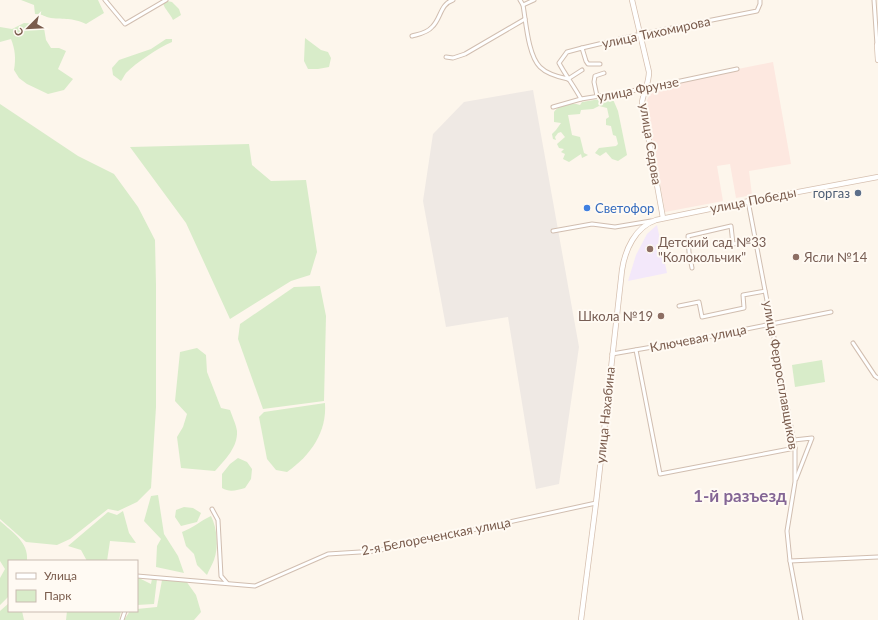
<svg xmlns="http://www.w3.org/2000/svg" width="878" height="620" viewBox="0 0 878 620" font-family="Lato,sans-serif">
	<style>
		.commercial { fill: #fde8e0 }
		.industrial { fill: #efe9e4 }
		.education { fill: #f3e8fa }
		.green { fill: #d8ecc9 }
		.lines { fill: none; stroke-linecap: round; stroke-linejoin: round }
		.street-casing { stroke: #d1beb0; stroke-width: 5 }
		.secondary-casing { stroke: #d6c0b0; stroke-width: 6 }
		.street { stroke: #fff; stroke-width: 3 }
		.secondary { stroke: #fff; stroke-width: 4.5 }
		.service-dot { fill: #5c6f8a; stroke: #fffaf3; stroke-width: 1.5 }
		.shop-dot { fill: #3f7fe0; stroke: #fffaf3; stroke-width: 1.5 }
		.education-dot { fill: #8d6e63; stroke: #fffaf3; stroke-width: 1.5 }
		.labels { text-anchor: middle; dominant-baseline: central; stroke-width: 4; stroke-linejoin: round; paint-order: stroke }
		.street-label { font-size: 13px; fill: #7a5c4d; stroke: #fffaf3 }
		.service-label { font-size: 13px; fill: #4e5e75; stroke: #fffaf3; text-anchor: end }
		.shop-label { font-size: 13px; fill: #366cbe; stroke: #fffaf3; text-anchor: start }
		.education-label { font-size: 13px; fill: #785e54; stroke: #fffaf3; text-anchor: start }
		.district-label { font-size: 17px; font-weight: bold; fill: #846695; stroke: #fffaf3 }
	</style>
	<rect width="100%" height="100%" fill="#fdf6ec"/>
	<polygon class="commercial" points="773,62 791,164 749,171 752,195 736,198 730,164 717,166 723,201 665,212 646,103 653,86"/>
	<polygon class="industrial" points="533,90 579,347 559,484 536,489 508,317 446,327 423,201 433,134 464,102"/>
	<polygon class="education" points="657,225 667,273 628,281 636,255 647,234"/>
	<g class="green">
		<path d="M21 0H98L104 13 86 24C71 17 65 20 51 18 44 17 44 14 35 14L34 5Z"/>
		<path d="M167 1 172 2 179 9 181 15 173 20C170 13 165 10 163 3Z"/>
		<path d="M24 23 38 24 44 28 46 40 51 48H59L66 51 58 69 73 79 64 90 48 94 27 84 19 78 14 70C16 58 15 49 11 39L0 42V27L12 29Z"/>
		<polygon points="305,38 321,50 328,52 331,58 329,67 318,69 308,69 304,61"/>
		<path d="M166 39H172V42C158 48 137 62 126 73 124 76 123 78 121 81L113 75 112 68 119 60 151 49Z"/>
		<path d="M612 97 618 111 627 155 618 161 612 159 606 152 600 156 595 153 599 148 616 146 618 144 616 136 613 135 611 126 606 125V119L609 117 607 108 599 106 593 109 581 110 580 114 568 115 572 135 580 137 584 153 588 155 582 158 581 154 569 162 563 159 565 154 561 152 564 149 559 148 557 144 565 137 561 132 558 133 555 137 556 140 553 139 552 134 556 130 561 123 554 122V112C559 105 571 102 580 105L582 102Z"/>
		<polygon points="0,104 78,156 114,174 138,207 155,240 156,285 156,407 151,488 137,502 118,511 108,509 70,539 57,545 26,542 0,519"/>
		<polygon points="249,144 252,165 271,181 306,180 317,252 310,275 291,281 230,319 186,223 130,147"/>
		<polygon points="320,286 326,316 324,401 263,409 238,339 240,324 294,287"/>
		<path d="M197 348 206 355 207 372 221 408 230 410C232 416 236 424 237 431 238 447 225 460 215 471L181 468 177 437 183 427 187 414 175 401 180 352Z"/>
		<polygon points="822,360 825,382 795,387 792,365"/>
		<path d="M325 403C327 432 311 455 287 472L276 470 267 459 259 417 264 412Z"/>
		<path d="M238 458 247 462 252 469 251 479 245 488C237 490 230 493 222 488V474L230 464Z"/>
		<polygon points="158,495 164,534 178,556 184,573 156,567 157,546 161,539 144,521 151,496"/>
		<polygon points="184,507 193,508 201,513 197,522 181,526 175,517 176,510"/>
		<polygon points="123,511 129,533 136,543 110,541 107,561 87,561 81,550 68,546 108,512 117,515"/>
		<path d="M211 516C217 528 219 547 214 560 212 565 209 570 207 575L197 565 194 554 186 546 182 532C193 528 200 521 211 516Z"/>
		<path d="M0 521C12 532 29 542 27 561H9V596L0 605V578L5 569 0 561Z"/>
		<polygon points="139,578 151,584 152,579 157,579 154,604 137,605 137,580"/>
		<polygon points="162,580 186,581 196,595 201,612 194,620 124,620 130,611 137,611 137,609 157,607"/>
		<polygon points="9,603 9,611 22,611 24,620 0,620 0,611"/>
		<polygon points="67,611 121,611 119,620 66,620"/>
	</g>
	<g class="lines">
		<defs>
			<g id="street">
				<polyline points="105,0 125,24 166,0"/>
				<path d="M520 0 523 5C526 22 528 55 540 67 547 74 558 77 568 79"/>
				<polyline points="874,0 877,45"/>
				<polyline points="523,5 534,0"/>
				<path d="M412 36C419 34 427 33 432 27 441 19 440 4 453 0"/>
				<polyline points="582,48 586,61 588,64 600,64"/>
				<polyline points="446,57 453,58 465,54 525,19"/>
				<polyline points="568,79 582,70"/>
				<polyline points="597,96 594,82 595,76 604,73"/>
				<path d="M581 99C574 86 566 76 559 63L567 52 582 48 637 35 757 11 760 4V0"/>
				<polyline points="553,107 581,99 643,89 737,69"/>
				<polyline points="748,201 795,448 795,482 787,531 790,561 801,620"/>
				<polyline points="553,231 592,224 615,227 651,221"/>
				<polyline points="692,268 689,252 688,236 731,226 733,244 756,240"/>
				<polyline points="679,306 699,302 702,317 744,308 743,295 765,291"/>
				<polyline points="853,343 875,376 878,378"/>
				<polyline points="636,350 660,474 795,448"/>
				<polyline points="612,354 687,341 831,312"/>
				<polyline points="794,440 812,438 796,479"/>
				<polyline points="212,509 218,520 221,576 227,583"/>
				<polyline points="790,561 878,557"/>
				<polyline points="137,576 255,586 328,554 376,551 596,503"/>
				<polyline points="122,620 125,611"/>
			</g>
			<g id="secondary">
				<path d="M632 0 649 72C649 83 644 91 642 102L663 218"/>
				<polyline points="878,45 877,45 878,60"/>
				<path d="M581 620 596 503 622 270C625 250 635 227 656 220L734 204 878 177"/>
			</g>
		</defs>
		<use href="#street" class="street-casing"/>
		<use href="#secondary" class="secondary-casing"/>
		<use href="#street" class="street"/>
		<use href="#secondary" class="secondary"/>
	</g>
	<circle class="service-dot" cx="858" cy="193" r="4"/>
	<circle class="shop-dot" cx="587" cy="208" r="4"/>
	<g class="education-dot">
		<circle cx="650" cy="249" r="4"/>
		<circle cx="796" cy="257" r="4"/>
		<circle cx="661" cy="316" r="4"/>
	</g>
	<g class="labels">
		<g class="street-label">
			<text transform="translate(656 32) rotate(-12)">улица Тихомирова</text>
			<text transform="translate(638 89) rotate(-11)">улица Фрунзе</text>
			<text transform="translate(651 144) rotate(81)">улица Седова</text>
			<text transform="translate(753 200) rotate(-11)">улица Победы</text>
			<text transform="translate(698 338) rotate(-11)">Ключевая улица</text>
			<text transform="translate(781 375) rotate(80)">улица Ферросплавщиков</text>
			<text transform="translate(605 415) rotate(-84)">улица Нахабина</text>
			<text transform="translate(436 536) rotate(-11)">2-я Белореченская улица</text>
		</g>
		<g class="service-label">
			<text x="850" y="193">горгаз</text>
		</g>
		<g class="shop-label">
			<text x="595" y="208">Светофор</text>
		</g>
		<g class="education-label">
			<text x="658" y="242">Детский сад №33<tspan x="658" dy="15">"Колокольчик"</tspan></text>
			<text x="804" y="257">Ясли №14</text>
			<text x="653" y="316" text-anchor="end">Школа №19</text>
		</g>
		<g class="district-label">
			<text x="740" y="495">1-й разъезд</text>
		</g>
	</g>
	<rect x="8" y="560" width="130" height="52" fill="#fffaf3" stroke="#cabbb1"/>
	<rect x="16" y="573" width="20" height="6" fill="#ffffff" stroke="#cabbb1"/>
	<text x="44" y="580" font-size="12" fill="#7a5c4d">Улица</text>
	<rect x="16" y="590" width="20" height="12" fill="#d8ecc9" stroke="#cabbb1"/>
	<text x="44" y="600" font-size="12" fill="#7a5c4d">Парк</text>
	<g transform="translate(28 28) rotate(246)" stroke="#fffaf3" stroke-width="3" paint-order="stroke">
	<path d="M0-3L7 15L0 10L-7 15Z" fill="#7a5c4d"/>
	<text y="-6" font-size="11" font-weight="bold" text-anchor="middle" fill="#7a5c4d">С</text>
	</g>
</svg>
